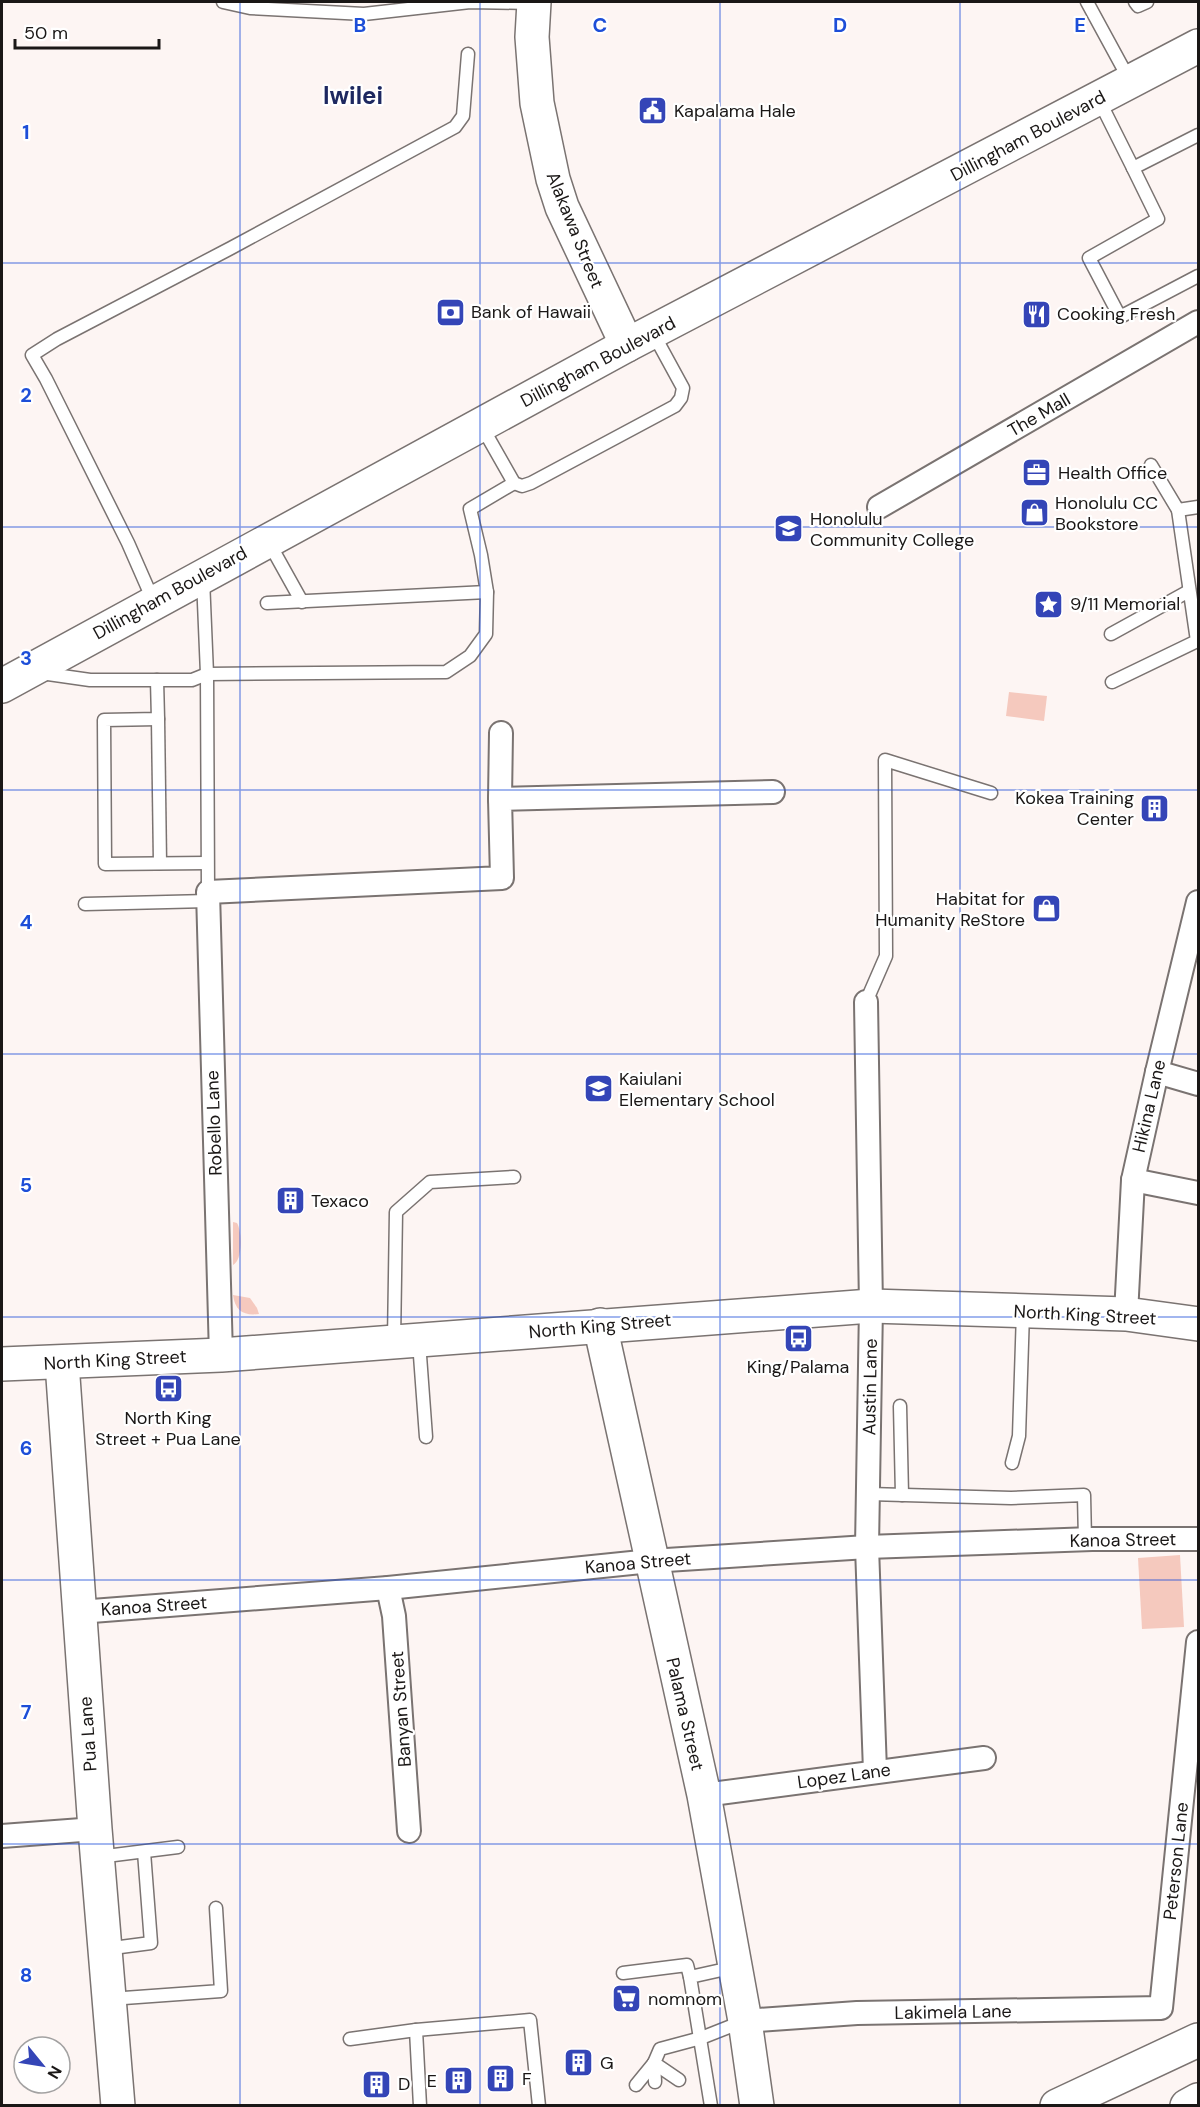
<svg xmlns="http://www.w3.org/2000/svg" width="1200" height="2107" viewBox="0 0 1200 2107" font-family="'DM Sans',sans-serif">
	<style>
		.green { fill: #f5c9be }
		.lines { fill: none; stroke-linecap: round; stroke-linejoin: round }
		.lane-casing { stroke: #7a7371; stroke-width: 15 }
		.street-casing { stroke: #7a7371; stroke-width: 26 }
		.secondary-casing { stroke: #7a7371; stroke-width: 36 }
		.primary-casing { stroke: #7a7371; stroke-width: 36 }
		.highway-casing { stroke: #7a7371; stroke-width: 36 }
		.lane { stroke: #fff; stroke-width: 12 }
		.street { stroke: #fff; stroke-width: 22 }
		.secondary { stroke: #fff; stroke-width: 33 }
		.primary { stroke: #fff; stroke-width: 33 }
		.highway { stroke: #fff; stroke-width: 33 }
		.grid { fill: none; stroke: #1d4ed8; stroke-width: 1.5; stroke-opacity: 0.55 }
		.labels { text-anchor: middle; dominant-baseline: central; stroke-width: 4.5; stroke-linejoin: round; paint-order: stroke }
		.poi-label { font-size: 18px; fill: #1a1716; stroke: #fff; text-anchor: start }
		.street-label { font-size: 18px; fill: #1a1716; stroke: #fff }
		.district-label { font-size: 24px; font-weight: bold; fill: #1d2860; stroke: #fff }
		.grid-label { font-size: 20px; text-anchor: middle; font-weight: bold; fill: #1d4ed8; stroke: #fff; stroke-width: 4.5; stroke-linejoin: round; paint-order: stroke }
	</style>
	<rect width="100%" height="100%" fill="#fdf5f3"/>
	<g class="green">
		<polygon points="1009,692 1047,696 1044,721 1006,716"/>
		<path d="M233 1222 237 1223C242 1231 243 1260 233 1265Z"/>
		<path d="M233 1295 250 1298 257 1308 259 1314C244 1316 235 1311 233 1295Z"/>
		<polygon points="1180,1555 1184,1627 1142,1629 1138,1558"/>
	</g>
	<g class="lines">
		<defs>
			<g id="lane">
				<polyline points="223,2 250,8 364,14 470,2 532,3"/>
				<polyline points="1087,2 1130,81"/>
				<polyline points="1135,2 1138,6 1147,2"/>
				<polyline points="1099,100 1133,168 1198,135"/>
				<polyline points="1133,168 1158,219 1089,258 1120,317 1198,276"/>
				<polyline points="481,425 514,483 522,486 531,483 675,406 681,398 683,388 653,333"/>
				<polyline points="1151,465 1178,510 1198,507"/>
				<polyline points="268,541 302,602"/>
				<polyline points="203,579 207,674 208,892"/>
				<polyline points="153,600 128,543 46,379 32,355 57,339 231,248 455,127 463,116 468,54"/>
				<polyline points="267,603 487,592"/>
				<polyline points="1111,634 1189,591"/>
				<polyline points="41,673 90,680 192,680 207,674 446,672 470,656 486,634 487,592 481,555 470,509 514,483"/>
				<polyline points="157,680 158,719 104,720 105,864 207,863"/>
				<polyline points="1112,682 1197,641 1178,510"/>
				<polyline points="158,719 160,863"/>
				<polyline points="85,904 208,901"/>
				<polyline points="866,1002 886,956 885,760 991,793"/>
				<polyline points="394,1341 396,1212 430,1182 514,1177"/>
				<polyline points="419,1342 426,1437"/>
				<polyline points="900,1406 902,1495"/>
				<polyline points="1012,1463 1019,1436 1023,1312"/>
				<polyline points="869,1494 1011,1498 1084,1495 1085,1540"/>
				<polyline points="98,1857 178,1847"/>
				<polyline points="105,1949 151,1943 144,1852"/>
				<polyline points="623,1973 687,1965 690,1977"/>
				<polyline points="110,1999 221,1991 216,1908"/>
				<polyline points="350,2039 416,2030"/>
				<polyline points="654,2063 655,2082"/>
				<polyline points="679,2080 654,2063 660,2049 701,2038 744,2021"/>
				<polyline points="636,2085 654,2063"/>
				<polyline points="420,2106 416,2030 530,2020 539,2106"/>
				<polyline points="711,2106 690,1977 735,1967"/>
			</g>
			<g id="street">
				<polyline points="879,507 1198,322"/>
				<polyline points="500,799 501,733"/>
				<polyline points="866,1002 871,1306 867,1547 875,1771"/>
				<polyline points="1157,1072 1198,1084"/>
				<polyline points="1133,1180 1198,1193"/>
				<polyline points="1126,1314 1133,1180 1157,1072 1198,902"/>
				<polyline points="221,1355 208,892 502,878 500,799 773,792"/>
				<polyline points="388,1588 394,1616 409,1831"/>
				<polyline points="79,1612 388,1588 651,1561 867,1547 1092,1539 1198,1539"/>
				<polyline points="704,1795 984,1758"/>
				<polyline points="2,1836 95,1829"/>
				<polyline points="745,2021 857,2013 1161,2008 1198,1642"/>
			</g>
			<g id="secondary">
				<polyline points="534,2 532,37 537,103 553,179 562,207 627,345"/>
				<polyline points="600,1325 704,1795 745,2021 757,2106"/>
				<polyline points="62,1363 95,1829 118,2106"/>
			</g>
			<g id="primary">
				<polyline points="2,686 627,345 1198,46"/>
				<polyline points="2,1364 221,1355 871,1306 1126,1314 1198,1324"/>
				<polyline points="1057,2106 1198,2040"/>
			</g>
			<polyline id="highway" points="1187,2106 1198,2100"/>
		</defs>
		<use href="#lane" class="lane-casing"/>
		<use href="#street" class="street-casing"/>
		<use href="#secondary" class="secondary-casing"/>
		<use href="#primary" class="primary-casing"/>
		<use href="#highway" class="highway-casing"/>
		<use href="#lane" class="lane"/>
		<use href="#street" class="street"/>
		<use href="#secondary" class="secondary"/>
		<use href="#primary" class="primary"/>
		<use href="#highway" class="highway"/>
	</g>
	<path class="grid" d="M240 2V2106M480 2V2106M720 2V2106M960 2V2106M2 263H1198M2 527H1198M2 790H1198M2 1054H1198M2 1317H1198M2 1580H1198M2 1844H1198"/>
	<defs>
		<symbol id="civic-square" viewBox="-11 -11 22 22"><rect x="-9" y="-9" width="18" height="18" rx="4" fill="#3445b7" stroke="#fff"/><path d="M-.6-6.5H3V-4.5H.6V-3L4-1V1h2V6H-6V1h2V-1L-.6-3ZM-1.2 2.5V6h2.4V2.5Z" fill="#fff"/></symbol>
		<symbol id="bank-square" viewBox="-11 -11 22 22"><rect x="-9" y="-9" width="18" height="18" rx="4" fill="#3445b7" stroke="#fff"/><path d="M-6-4H6V4H-6ZM0-2.3a2.3 2.3 0 1 0 0 4.6a2.3 2.3 0 1 0 0-4.6Z" fill="#fff"/></symbol>
		<symbol id="restaurant-square" viewBox="-11 -11 22 22"><rect x="-9" y="-9" width="18" height="18" rx="4" fill="#3445b7" stroke="#fff"/><path d="M-5-6h1v4h1v-4h1v4h1v-4h1v5L-1.5 .5V6h-2V.5L-5-1ZM5-6V6H3V1.5H1.5Q1.5-4 5-6Z" fill="#fff"/></symbol>
		<symbol id="office-square" viewBox="-11 -11 22 22"><rect x="-9" y="-9" width="18" height="18" rx="4" fill="#3445b7" stroke="#fff"/><path d="M-6-3h4V-5.5h4V-3h4V5H-6ZM-1-4.5V-3h2v-1.5ZM-6 0V1H6V0Z" fill="#fff"/></symbol>
		<symbol id="shop-square" viewBox="-11 -11 22 22"><rect x="-9" y="-9" width="18" height="18" rx="4" fill="#3445b7" stroke="#fff"/><path d="M-5-2.5h2.3a2.7 3.5 0 0 1 5.4 0H5L5.5 6h-11ZM-1.5-2.5h3a1.5 2.3 0 0 0-3 0Z" fill="#fff"/></symbol>
		<symbol id="university-square" viewBox="-11 -11 22 22"><rect x="-9" y="-9" width="18" height="18" rx="4" fill="#3445b7" stroke="#fff"/><path d="M0-5L7-2L0 1L-7-2ZM-4 1L0 2.5L4 1V4Q0 6-4 4Z" fill="#fff"/></symbol>
		<symbol id="sight-square" viewBox="-11 -11 22 22"><rect x="-9" y="-9" width="18" height="18" rx="4" fill="#3445b7" stroke="#fff"/><path d="M0-6L1.8-2.2L6-1.7L2.9 1.2L3.7 5.4L0 3.3L-3.7 5.4L-2.9 1.2L-6-1.7L-1.8-2.2Z" fill="#fff"/></symbol>
		<symbol id="building-square" viewBox="-11 -11 22 22"><rect x="-9" y="-9" width="18" height="18" rx="4" fill="#3445b7" stroke="#fff"/><path d="M-4-6H4V6H1V3H-1V6H-4ZM-2.5-4.3h1.7v1.8h-1.7ZM.8-4.3h1.7v1.8H.8ZM-2.5-1h1.7V.8h-1.7ZM.8-1h1.7V.8H.8Z" fill="#fff"/></symbol>
		<symbol id="school-square" viewBox="-11 -11 22 22"><rect x="-9" y="-9" width="18" height="18" rx="4" fill="#3445b7" stroke="#fff"/><path d="M0-5L7-2L0 1L-7-2ZM-4 1L0 2.5L4 1V4Q0 6-4 4Z" fill="#fff"/></symbol>
		<symbol id="bus-square" viewBox="-11 -11 22 22"><rect x="-9" y="-9" width="18" height="18" rx="4" fill="#3445b7" stroke="#fff"/><path d="M-5-6H5V4H4V6H2V4H-2V6H-4V4H-5ZM-3.5-4V0h7V-4ZM-3.5 1.2v1.5H-2V1.2ZM2 1.2v1.5H3.5V1.2Z" fill="#fff"/></symbol>
		<symbol id="supermarket-square" viewBox="-11 -11 22 22"><rect x="-9" y="-9" width="18" height="18" rx="4" fill="#3445b7" stroke="#fff"/><path d="M-6-5.5h2.5l.6 2H6L4.5 2H-2.5L-4.4-4H-6ZM-1.5 3.2a1.3 1.3 0 1 0 .1 0ZM3 3.2a1.3 1.3 0 1 0 .1 0Z" fill="#fff"/></symbol>
	</defs>
	<g fill-rule="evenodd">
		<use href="#civic-square" x="636" y="94" width="33" height="33"/>
		<use href="#bank-square" x="434" y="296" width="33" height="33"/>
		<use href="#restaurant-square" x="1020" y="298" width="33" height="33"/>
		<use href="#office-square" x="1020" y="456" width="33" height="33"/>
		<use href="#shop-square" x="1018" y="496" width="33" height="33"/>
		<use href="#university-square" x="772" y="512" width="33" height="33"/>
		<use href="#sight-square" x="1032" y="588" width="33" height="33"/>
		<use href="#building-square" x="1138" y="792" width="33" height="33"/>
		<use href="#shop-square" x="1030" y="892" width="33" height="33"/>
		<use href="#school-square" x="582" y="1072" width="33" height="33"/>
		<use href="#building-square" x="274" y="1184" width="33" height="33"/>
		<use href="#bus-square" x="782" y="1322" width="33" height="33"/>
		<use href="#bus-square" x="152" y="1372" width="33" height="33"/>
		<use href="#supermarket-square" x="610" y="1982" width="33" height="33"/>
		<use href="#building-square" x="562" y="2046" width="33" height="33"/>
		<use href="#building-square" x="484" y="2062" width="33" height="33"/>
		<use href="#building-square" x="442" y="2064" width="33" height="33"/>
		<use href="#building-square" x="360" y="2068" width="33" height="33"/>
	</g>
	<g class="labels">
		<g class="poi-label">
			<text x="674" y="111">Kapalama Hale</text>
			<text x="471" y="312">Bank of Hawaii</text>
			<text x="1057" y="314">Cooking Fresh</text>
			<text x="1058" y="473">Health Office</text>
			<text x="1055" y="503">Honolulu CC<tspan x="1055" dy="21">Bookstore</tspan></text>
			<text x="810" y="519">Honolulu<tspan x="810" dy="21">Community College</tspan></text>
			<text x="1070" y="604">9/11 Memorial</text>
			<text x="1134" y="798" text-anchor="end">Kokea Training<tspan x="1134" dy="21">Center</tspan></text>
			<text x="1025" y="899" text-anchor="end">Habitat for<tspan x="1025" dy="21">Humanity ReStore</tspan></text>
			<text x="619" y="1079">Kaiulani<tspan x="619" dy="21">Elementary School</tspan></text>
			<text x="311" y="1201">Texaco</text>
			<text x="798" y="1367" text-anchor="middle">King/Palama</text>
			<text x="168" y="1418" text-anchor="middle">North King<tspan x="168" dy="21">Street + Pua Lane</tspan></text>
			<text x="648" y="1999">nomnom</text>
			<text x="600" y="2063">G</text>
			<text x="522" y="2079">F</text>
			<text x="437" y="2081" text-anchor="end">E</text>
			<text x="398" y="2084">D</text>
		</g>
		<g class="street-label">
			<text transform="translate(1028 136) rotate(-28)">Dillingham Boulevard</text>
			<text transform="translate(575 230) rotate(68)">Alakawa Street</text>
			<text transform="translate(598 362) rotate(-28)">Dillingham Boulevard</text>
			<text transform="translate(1039 415) rotate(-30)">The Mall</text>
			<text transform="translate(170 593) rotate(-29)">Dillingham Boulevard</text>
			<text transform="translate(1149 1106) rotate(-77)">Hikina Lane</text>
			<text transform="translate(214 1123) rotate(-92)">Robello Lane</text>
			<text transform="translate(1085 1315) rotate(3)">North King Street</text>
			<text transform="translate(600 1326) rotate(-5)">North King Street</text>
			<text transform="translate(115 1360) rotate(-3)">North King Street</text>
			<text transform="translate(870 1387) rotate(-89)">Austin Lane</text>
			<text transform="translate(1123 1540) rotate(-1)">Kanoa Street</text>
			<text transform="translate(638 1563) rotate(-5)">Kanoa Street</text>
			<text transform="translate(154 1606) rotate(-4)">Kanoa Street</text>
			<text transform="translate(401 1709) rotate(-94)">Banyan Street</text>
			<text transform="translate(685 1714) rotate(77)">Palama Street</text>
			<text transform="translate(88 1734) rotate(-94)">Pua Lane</text>
			<text transform="translate(844 1776) rotate(-8)">Lopez Lane</text>
			<text transform="translate(1176 1861) rotate(-84)">Peterson Lane</text>
			<text transform="translate(953 2012) rotate(-1)">Lakimela Lane</text>
		</g>
		<g class="district-label">
			<text x="353" y="95">Iwilei</text>
		</g>
	</g>
	<g class="grid-label">
		<text x="360" y="32">B</text>
		<text x="600" y="32">C</text>
		<text x="840" y="32">D</text>
		<text x="1080" y="32">E</text>
		<text x="26" y="139">1</text>
		<text x="26" y="402">2</text>
		<text x="26" y="665">3</text>
		<text x="26" y="929">4</text>
		<text x="26" y="1192">5</text>
		<text x="26" y="1455">6</text>
		<text x="26" y="1719">7</text>
		<text x="26" y="1982">8</text>
	</g>
	<rect width="1200" height="2107" fill="none" stroke="#1a1716" stroke-width="6"/>
	<g transform="translate(42 2065) rotate(120)"><circle r="28" fill="#ffffff" stroke="#a3a2a2" stroke-width="1.5"/>
	<path d="M0-4.5L10 22L0 15L-10 22Z" fill="#3445b7"/>
	<text y="-9" font-size="16" font-weight="bold" text-anchor="middle" fill="#1a1716">N</text>
	</g>
	<path d="M15 39v9h144v-9" fill="none" stroke="#1a1716" stroke-width="3"/>
	<text x="24" y="39" font-size="18" fill="#1a1716" stroke="#ffffff" stroke-width="4.5" paint-order="stroke">50 m</text>
</svg>
